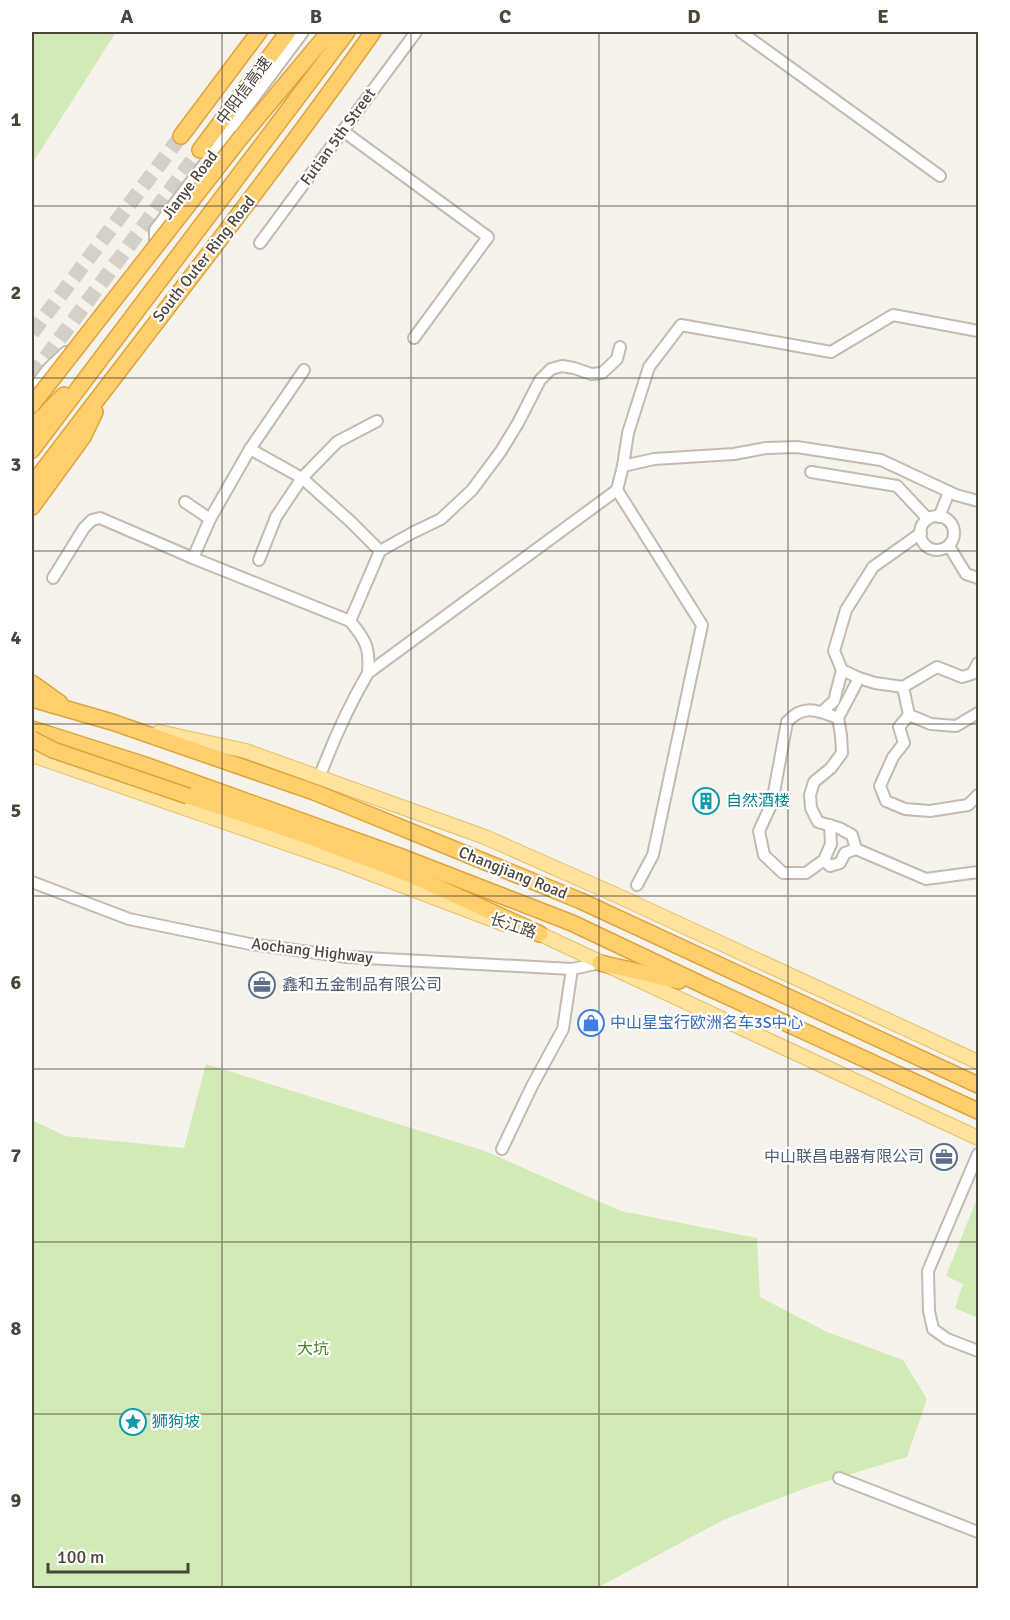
<svg xmlns="http://www.w3.org/2000/svg" width="1010" height="1620" viewBox="0 0 1010 1620" font-family="Signika,'Noto Sans SC',sans-serif">
	<style>
		.green { fill: #d2eab5 }
		.lines { fill: none; stroke-linecap: round; stroke-linejoin: round }
		.highway-tunnel { stroke: #d4d0c8; stroke-width: 15; stroke-dasharray: 15 8; stroke-linecap: butt }
		.minor-casing { stroke: #c2bbae; stroke-width: 14 }
		.major-casing { stroke: #e6c16a; stroke-width: 16 }
		.highway-casing { stroke: #e0a43c; stroke-width: 18 }
		.minor { stroke: #fff; stroke-width: 10 }
		.major { stroke: #ffe39c; stroke-width: 14 }
		.highway { stroke: #ffcf6e; stroke-width: 15 }
		.highway-bridge-casing { stroke: #e0a43c; stroke-width: 18; stroke-linecap: butt }
		.highway-bridge { stroke: #ffcf6e; stroke-width: 15 }
		.grid { fill: none; stroke: #4b4439; stroke-width: 1.5; stroke-opacity: 0.55 }
		.labels { text-anchor: middle; dominant-baseline: central; stroke-width: 4.5; stroke-linejoin: round; paint-order: stroke }
		.street-label { font-size: 16px; fill: #4b4439; stroke: #fff }
		.culture-label { font-size: 16px; fill: #0d838f; stroke: #fff; text-anchor: start }
		.service-label { font-size: 16px; fill: #4e5e75; stroke: #fff; text-anchor: start }
		.shop-label { font-size: 16px; fill: #366cbe; stroke: #fff; text-anchor: start }
		.park-label { font-size: 16px; fill: #4a7f2a; stroke: #fff }
		.neatline { fill: none; stroke: #4b4439; stroke-width: 2 }
		.grid-label { font-size: 20px; text-anchor: middle; font-weight: bold; fill: #4b4439 }
	</style>
	<rect width="100%" height="100%" fill="#f6f3ec"/>
	<g class="green">
		<polygon points="32,32 116,32 32,164"/>
		<polygon points="206,1064 485,1151 621,1211 757,1238 760,1297 827,1332 903,1360 927,1399 907,1457 811,1486 723,1520 597,1588 32,1588 32,1120 65,1136 184,1148"/>
		<polygon points="978,1196 978,1318 955,1308 963,1284 946,1276"/>
	</g>
	<g class="lines">
		<g class="highway-tunnel">
			<polyline points="32,333 181,136"/>
			<polyline points="32,376 200,150"/>
		</g>
		<defs>
			<g id="minor">
				<polyline points="741,32 940,176"/>
				<polyline points="343,131 488,237 414,338"/>
				<polyline points="260,243 416,32"/>
				<polyline points="153,249 155,244 155,230 303,32"/>
				<polyline points="32,390 48,369 66,352"/>
				<polyline points="250,449 302,478 350,521 380,551"/>
				<polyline points="623,466 628,433 649,367 681,325 831,352 893,315 978,331"/>
				<polyline points="811,472 897,486 928,519"/>
				<polyline points="617,490 702,625 653,855 637,885"/>
				<polyline points="185,502 210,519"/>
				<circle cx="937" cy="533" r="17"/>
				<polyline points="939,517 949,492"/>
				<polyline points="921,533 873,567 846,610 834,651 842,670 859,678 838,718 841,735 842,753 831,768 814,782 810,795 811,808 818,822 839,828 852,835 856,849 926,879 978,872"/>
				<polyline points="949,546 966,574 978,578"/>
				<polyline points="193,558 210,519 250,449 304,370"/>
				<polyline points="259,560 276,517 302,478 337,442 377,421"/>
				<path d="M53 578 84 528 92 520 100 518 193 558 350 621C366 640 370 648 368 673"/>
				<polyline points="350,621 380,551 412,533 441,519 472,490 501,451 518,423 540,380 551,369 562,366 574,368 591,374 602,373 617,359 620,347"/>
				<polyline points="859,678 875,683 903,687 937,667 962,677 972,674 978,663"/>
				<polyline points="903,687 909,715 931,724 956,726 978,713"/>
				<polyline points="822,712 834,701 842,670"/>
				<polyline points="909,715 899,727 904,743 893,757 880,786 886,801 905,809 930,811 968,805 978,795"/>
				<path d="M319 778C333 741 348 707 368 673L617 490 623 466 654 459 734 454 766 448 797 447 881 460 956 495 978 501"/>
				<path d="M830 825 831 844 824 860 806 873H783L764 855 759 831 772 803 787 722C803 704 817 710 838 718"/>
				<polyline points="824,860 830,866 840,863 845,853 856,849"/>
				<polyline points="32,882 129,919 250,944 347,957 572,969 600,963"/>
				<polyline points="502,1149 532,1086 563,1029 572,969"/>
				<polyline points="978,1154 928,1271 929,1311 933,1329 947,1339 978,1351"/>
				<polyline points="839,1478 978,1532"/>
			</g>
			<g id="major">
				<polyline points="159,732 246,751 485,837 616,895 978,1062"/>
				<polyline points="32,755 343,863 504,924"/>
				<polyline points="531,932 540,934 978,1138"/>
			</g>
			<g id="highway">
				<polyline points="181,136 259,32"/>
				<polyline points="242,136 329,32"/>
				<polyline points="200,150 288,32"/>
				<polyline points="32,427 64,395"/>
				<polyline points="32,450 347,32"/>
				<path d="M32 485C146 334 264 186 373 32"/>
				<polyline points="32,507 83,437 95,412"/>
				<polyline points="32,683 60,703"/>
				<polyline points="32,699 112,722 314,792 581,901 978,1085"/>
				<polyline points="32,729 145,765 399,856 572,923 707,987 978,1111"/>
				<polyline points="188,796 286,828 411,875 540,934"/>
				<polyline points="600,963 679,981"/>
			</g>
		</defs>
		<use href="#minor" class="minor-casing"/>
		<use href="#major" class="major-casing"/>
		<use href="#highway" class="highway-casing"/>
		<use href="#minor" class="minor"/>
		<use href="#major" class="major"/>
		<use href="#highway" class="highway"/>
		<defs>
			<g id="highway-bridge">
				<polyline points="32,405 242,136"/>
				<polyline points="32,739 53,750 188,796"/>
			</g>
		</defs>
		<use href="#highway-bridge" class="highway-bridge-casing"/>
		<use href="#highway-bridge" class="highway-bridge"/>
	</g>
	<path class="grid" d="M222 32V1588M411 32V1588M599 32V1588M788 32V1588M32 206H978M32 378H978M32 551H978M32 724H978M32 896H978M32 1069H978M32 1242H978M32 1414H978"/>
	<defs>
		<symbol id="building-ring" viewBox="-11 -11 22 22"><circle r="9.5" fill="#fff" stroke="#0f9aa8" stroke-width="1.5"/><path d="M-4-6H4V6H1V3H-1V6H-4ZM-2.5-4.3h1.7v1.8h-1.7ZM.8-4.3h1.7v1.8H.8ZM-2.5-1h1.7V.8h-1.7ZM.8-1h1.7V.8H.8Z" fill="#0f9aa8"/></symbol>
		<symbol id="office-ring" viewBox="-11 -11 22 22"><circle r="9.5" fill="#fff" stroke="#5c6f8a" stroke-width="1.5"/><path d="M-6-3h4V-5.5h4V-3h4V5H-6ZM-1-4.5V-3h2v-1.5ZM-6 0V1H6V0Z" fill="#5c6f8a"/></symbol>
		<symbol id="shop-ring" viewBox="-11 -11 22 22"><circle r="9.5" fill="#fff" stroke="#3f7fe0" stroke-width="1.5"/><path d="M-5-2.5h2.3a2.7 3.5 0 0 1 5.4 0H5L5.5 6h-11ZM-1.5-2.5h3a1.5 2.3 0 0 0-3 0Z" fill="#3f7fe0"/></symbol>
		<symbol id="sight-ring" viewBox="-11 -11 22 22"><circle r="9.5" fill="#fff" stroke="#0f9aa8" stroke-width="1.5"/><path d="M0-6L1.8-2.2L6-1.7L2.9 1.2L3.7 5.4L0 3.3L-3.7 5.4L-2.9 1.2L-6-1.7L-1.8-2.2Z" fill="#0f9aa8"/></symbol>
	</defs>
	<g fill-rule="evenodd">
		<use href="#building-ring" x="691" y="786" width="30" height="30"/>
		<use href="#office-ring" x="247" y="970" width="30" height="30"/>
		<use href="#shop-ring" x="576" y="1008" width="30" height="30"/>
		<use href="#office-ring" x="929" y="1142" width="30" height="30"/>
		<use href="#sight-ring" x="118" y="1407" width="30" height="30"/>
	</g>
	<g class="labels">
		<g class="street-label">
			<text transform="translate(244 91) rotate(-53)">中阳信高速</text>
			<text transform="translate(338 137) rotate(-54)">Futian 5th Street</text>
			<text transform="translate(190 185) rotate(-53)">Jianye Road</text>
			<text transform="translate(204 259) rotate(-52)">South Outer Ring Road</text>
			<text transform="translate(513 873) rotate(22)">Changjiang Road</text>
			<text transform="translate(513 926) rotate(18)">长江路</text>
			<text transform="translate(312 951) rotate(7)">Aochang Highway</text>
		</g>
		<g class="culture-label">
			<text x="726" y="801">自然酒楼</text>
			<text x="152" y="1422">狮狗坡</text>
		</g>
		<g class="service-label">
			<text x="282" y="985">鑫和五金制品有限公司</text>
			<text x="924" y="1157" text-anchor="end">中山联昌电器有限公司</text>
		</g>
		<g class="shop-label">
			<text x="610" y="1023">中山星宝行欧洲名车3S中心</text>
		</g>
		<g class="park-label">
			<text x="313" y="1349">大坑</text>
		</g>
	</g>
	<rect width="1010" height="1620" fill="none" stroke="#ffffff" stroke-width="66"/>
	<path d="M48 1563v9h140v-9" fill="none" stroke="#4b4439" stroke-width="3"/>
	<text x="57" y="1563" font-size="18" fill="#4b4439" stroke="#ffffff" stroke-width="4.5" paint-order="stroke">100 m</text>
	<rect x="33" y="33" width="944" height="1554" class="neatline"/>
	<g class="grid-label">
		<text x="127" y="23">A</text>
		<text x="316" y="23">B</text>
		<text x="505" y="23">C</text>
		<text x="694" y="23">D</text>
		<text x="883" y="23">E</text>
		<text x="16" y="126">1</text>
		<text x="16" y="299">2</text>
		<text x="16" y="471">3</text>
		<text x="16" y="644">4</text>
		<text x="16" y="817">5</text>
		<text x="16" y="989">6</text>
		<text x="16" y="1162">7</text>
		<text x="16" y="1335">8</text>
		<text x="16" y="1507">9</text>
	</g>
</svg>
